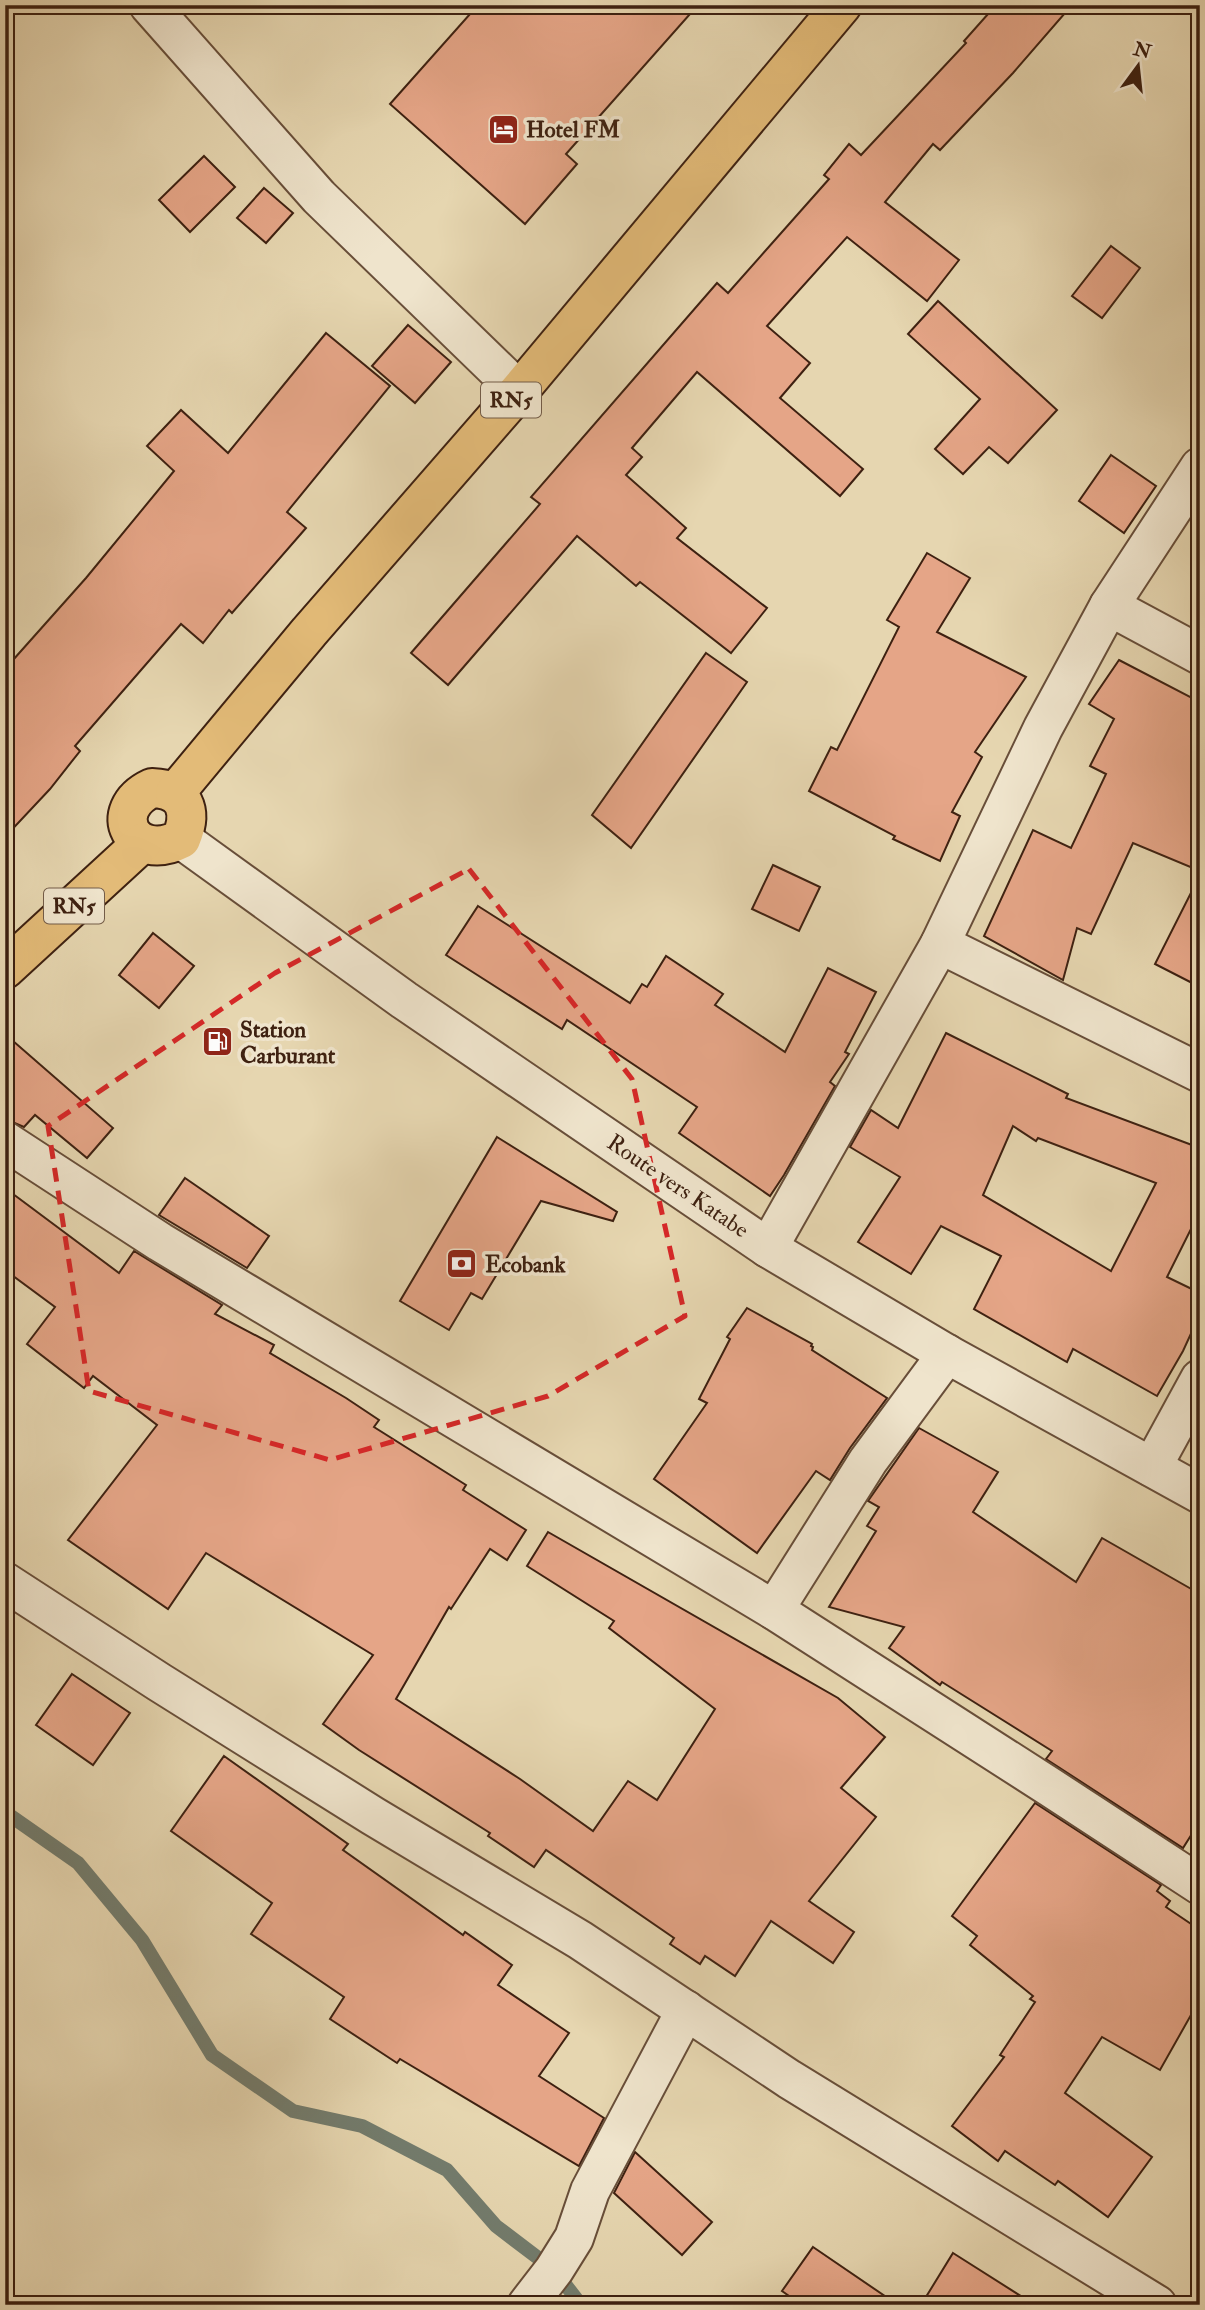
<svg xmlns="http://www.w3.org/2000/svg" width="1205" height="2310" viewBox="0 0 1205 2310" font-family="'IM FELL Double Pica',serif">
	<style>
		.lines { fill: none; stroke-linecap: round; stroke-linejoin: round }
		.stream { stroke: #737c6d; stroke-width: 14 }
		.building { fill: #e5a587; stroke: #3e2111; stroke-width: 2; fill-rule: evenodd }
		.minor-casing { stroke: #684e39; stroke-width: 42 }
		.tertiary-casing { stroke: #684e39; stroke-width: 42 }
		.trunk-casing { stroke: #3e2111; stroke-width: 42 }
		.minor { stroke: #efe4cc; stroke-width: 38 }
		.tertiary { stroke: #efe4cc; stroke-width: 38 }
		.trunk { stroke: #e3bb78; stroke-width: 38 }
		.marked { fill: none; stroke: #d62828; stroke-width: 5; stroke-dasharray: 14 9; stroke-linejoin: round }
		.labels { text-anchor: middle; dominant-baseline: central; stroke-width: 7; stroke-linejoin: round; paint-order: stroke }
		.shield { fill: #efe4cc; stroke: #735c49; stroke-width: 2 }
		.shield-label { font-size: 21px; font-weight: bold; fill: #3e2111 }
		.poi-label { font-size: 23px; font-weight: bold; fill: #3e2111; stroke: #efe4cc; text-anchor: start }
		.street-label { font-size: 23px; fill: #3e2111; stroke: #efe4cc }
	</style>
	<rect width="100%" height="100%" fill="#e6d6b0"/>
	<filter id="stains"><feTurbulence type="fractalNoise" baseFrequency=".00286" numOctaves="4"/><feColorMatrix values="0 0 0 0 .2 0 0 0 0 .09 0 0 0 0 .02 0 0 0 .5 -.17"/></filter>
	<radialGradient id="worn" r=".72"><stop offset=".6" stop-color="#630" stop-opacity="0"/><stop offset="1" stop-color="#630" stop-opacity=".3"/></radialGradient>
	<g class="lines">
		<polyline class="stream" points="5,1812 78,1863 142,1940 212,2055 293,2111 362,2126 447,2170 496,2226 554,2270 578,2301 578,2305"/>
	</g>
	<g class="building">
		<polygon points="478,5 698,5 566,154 577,164 525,224 390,104"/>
		<polygon points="996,5 1072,5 1013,73 940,150 933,144 885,202 959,260 927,301 847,237 767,326 810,363 780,398 863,469 840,496 697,372 632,448 642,457 626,475 686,528 677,538 767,608 731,653 640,582 636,586 577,536 448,685 411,653 540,504 531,497 717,283 728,293 829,179 824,175 849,144 861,155 966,43 964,41"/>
		<polygon points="204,156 235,187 190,232 159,200"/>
		<polygon points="264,188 293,213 266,243 237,218"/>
		<polygon points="1111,246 1140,268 1102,318 1072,296"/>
		<polygon points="938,301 1057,410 1008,463 989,447 963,474 935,449 980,399 908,334"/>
		<polygon points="408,325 451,362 415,403 372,366"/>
		<polygon points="326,333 390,386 287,512 306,528 232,613 229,610 203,643 181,624 75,746 80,751 50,789 5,837 5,669 86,578 174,471 147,446 181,410 228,453"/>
		<polygon points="1111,455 1156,486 1124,533 1079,501"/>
		<polygon points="927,553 970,578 937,632 1026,677 975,752 982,757 952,812 960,816 940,861 893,839 895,836 809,791 831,747 837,750 899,627 887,620"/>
		<polygon points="706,653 747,682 631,848 592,815"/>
		<polygon points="1119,660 1200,702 1200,871 1133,843 1091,934 1077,928 1063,980 984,936 1033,830 1071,848 1106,774 1090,766 1114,719 1089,704"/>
		<polygon points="773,865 820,887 799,931 752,909"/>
		<polygon points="1200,875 1200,987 1155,964"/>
		<polygon points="478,906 630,1003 642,984 647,987 666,956 723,994 715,1005 785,1052 828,968 876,992 845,1052 849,1054 830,1082 835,1086 784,1175 770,1196 679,1133 697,1107 567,1020 562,1029 446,955"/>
		<polygon points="153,933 194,966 159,1008 119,975"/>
		<path d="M946 1033 1068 1094 1066 1098 1200 1148V1211L1167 1277 1200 1293V1314L1183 1351 1157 1396 1073 1349 1067 1362 974 1309 1001 1256 941 1226 911 1274 858 1242 900 1177 850 1147 871 1110 898 1128ZM1013 1126 1036 1141 1038 1138 1156 1183 1111 1271 983 1195Z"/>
		<polygon points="5,1034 113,1128 87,1158 35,1115 24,1127 5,1119"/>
		<polygon points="497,1137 617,1212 613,1221 541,1201 482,1299 471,1293 449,1330 400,1301"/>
		<polygon points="185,1178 269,1236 247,1268 159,1215"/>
		<polygon points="5,1188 119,1273 134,1251 222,1305 215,1314 274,1345 270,1353 346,1398 379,1420 374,1427 466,1485 463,1490 526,1530 507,1560 490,1549 451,1609 449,1607 396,1699 520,1779 593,1831 628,1781 657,1800 715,1709 609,1628 614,1621 527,1566 548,1532 838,1698 885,1737 841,1788 876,1817 809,1901 854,1932 833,1963 771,1921 735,1976 705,1956 700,1964 670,1944 674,1938 546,1850 534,1867 488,1836 490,1833 359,1750 323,1724 373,1655 206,1553 168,1609 68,1540 157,1425 93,1376 84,1388 27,1344 55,1307 5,1270"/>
		<polygon points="747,1308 812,1344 811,1346 813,1347 812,1350 887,1398 850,1448 830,1480 816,1471 757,1553 654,1479 707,1403 699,1399 730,1339 727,1337"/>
		<polygon points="919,1428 998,1472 973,1512 1076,1582 1102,1538 1200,1594 1200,1821 1183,1848 1046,1759 1052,1751 942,1682 940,1685 889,1648 904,1627 829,1607 876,1531 867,1526 879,1507 868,1501"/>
		<polygon points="72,1674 130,1713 93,1765 36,1725"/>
		<polygon points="224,1756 348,1844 343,1850 463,1935 465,1932 512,1965 498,1985 569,2033 539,2076 604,2118 579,2166 400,2059 397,2063 330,2019 344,1997 251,1934 272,1903 171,1831"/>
		<polygon points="1035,1803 1161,1885 1157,1891 1170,1901 1166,1907 1200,1930 1200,1999 1160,2070 1102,2037 1065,2093 1152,2157 1108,2217 1058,2181 1055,2185 1005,2151 998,2161 952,2126 1004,2057 1000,2055 1035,2002 1030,1999 1033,1996 970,1945 977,1936 952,1916"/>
		<polygon points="635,2152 712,2222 682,2255 614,2193"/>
		<polygon points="813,2247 898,2305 802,2305 782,2291"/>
		<polygon points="953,2253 1035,2305 921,2305"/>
	</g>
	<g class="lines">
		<defs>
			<g id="minor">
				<polyline points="149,5 319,197 519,391"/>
				<polyline points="1109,606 1200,655"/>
				<polyline points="940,944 1200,1073"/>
				<polyline points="5,1141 160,1242 774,1610 1050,1787 1200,1885"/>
				<polyline points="768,1248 940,944 1043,728 1109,606 1200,467"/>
				<polyline points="1152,1467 1200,1379"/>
				<polyline points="5,1582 159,1682 373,1816 580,1940 789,2079 1157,2305"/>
				<polyline points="774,1610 868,1461 947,1354"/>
				<polyline points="527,2305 554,2270 574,2238 590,2191 686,2010"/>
			</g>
			<polyline id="tertiary" points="181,839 404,1000 768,1248 947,1354 1200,1494"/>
			<g id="trunk">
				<path d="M152 788C185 789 193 811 181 839 132 864 105 810 152 788Z"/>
				<polyline points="175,793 309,632 519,391 842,5"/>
				<polyline points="5,969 142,843"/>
			</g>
		</defs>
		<use href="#minor" class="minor-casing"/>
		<use href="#tertiary" class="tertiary-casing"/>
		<use href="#trunk" class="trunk-casing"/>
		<use href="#minor" class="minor"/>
		<use href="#tertiary" class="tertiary"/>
		<use href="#trunk" class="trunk"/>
	</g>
	<path class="marked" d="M469 869 632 1079 685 1316 548 1396 330 1460 89 1391 48 1126 275 973Z"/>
	<defs>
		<symbol id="hotel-square" viewBox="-11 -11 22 22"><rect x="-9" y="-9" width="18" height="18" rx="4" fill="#8f2418" stroke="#efe4cc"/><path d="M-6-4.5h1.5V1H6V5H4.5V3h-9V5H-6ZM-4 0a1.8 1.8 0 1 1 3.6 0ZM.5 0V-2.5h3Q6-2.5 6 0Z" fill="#fff"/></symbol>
		<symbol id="fuel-square" viewBox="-11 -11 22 22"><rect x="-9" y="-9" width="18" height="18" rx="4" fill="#8f2418" stroke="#efe4cc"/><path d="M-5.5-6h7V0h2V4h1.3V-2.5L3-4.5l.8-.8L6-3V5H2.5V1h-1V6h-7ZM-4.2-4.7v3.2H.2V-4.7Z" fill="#fff"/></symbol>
		<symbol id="bank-square" viewBox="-11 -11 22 22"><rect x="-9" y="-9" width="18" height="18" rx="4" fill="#8f2418" stroke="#efe4cc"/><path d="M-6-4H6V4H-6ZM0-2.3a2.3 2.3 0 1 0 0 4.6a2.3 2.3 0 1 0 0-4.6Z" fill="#fff"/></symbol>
	</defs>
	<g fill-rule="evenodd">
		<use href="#hotel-square" x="486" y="112" width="35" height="35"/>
		<use href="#fuel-square" x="200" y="1024" width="35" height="35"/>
		<use href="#bank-square" x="444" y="1246" width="35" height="35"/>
	</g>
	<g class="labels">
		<g class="shield">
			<rect x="481" y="382.5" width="60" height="35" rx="5"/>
			<rect x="44" y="888.5" width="60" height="35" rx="5"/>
		</g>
		<g class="shield-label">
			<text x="511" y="400">RN5</text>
			<text x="74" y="906">RN5</text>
		</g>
		<g class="poi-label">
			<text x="526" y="129">Hotel FM</text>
			<text x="240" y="1029">Station<tspan x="240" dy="26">Carburant</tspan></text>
			<text x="485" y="1264">Ecobank</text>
		</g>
		<g class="street-label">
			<text transform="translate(678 1186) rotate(34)">Route vers Katabe</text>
		</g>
	</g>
	<rect width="1205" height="2310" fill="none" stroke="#e6d6b0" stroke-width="28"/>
	<rect x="7" y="7" width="1191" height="2296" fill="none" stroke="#3e2111" stroke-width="3.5"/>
	<rect x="14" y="14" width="1177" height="2282" fill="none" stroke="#3e2111" stroke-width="2"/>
	<g transform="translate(1138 66) rotate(15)" stroke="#efe4cc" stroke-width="5" paint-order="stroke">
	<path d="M0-5L12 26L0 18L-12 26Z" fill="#3e2111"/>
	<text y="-10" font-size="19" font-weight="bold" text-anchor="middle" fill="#3e2111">N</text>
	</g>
	<rect width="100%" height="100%" filter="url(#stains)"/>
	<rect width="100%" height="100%" fill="url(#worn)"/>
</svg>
